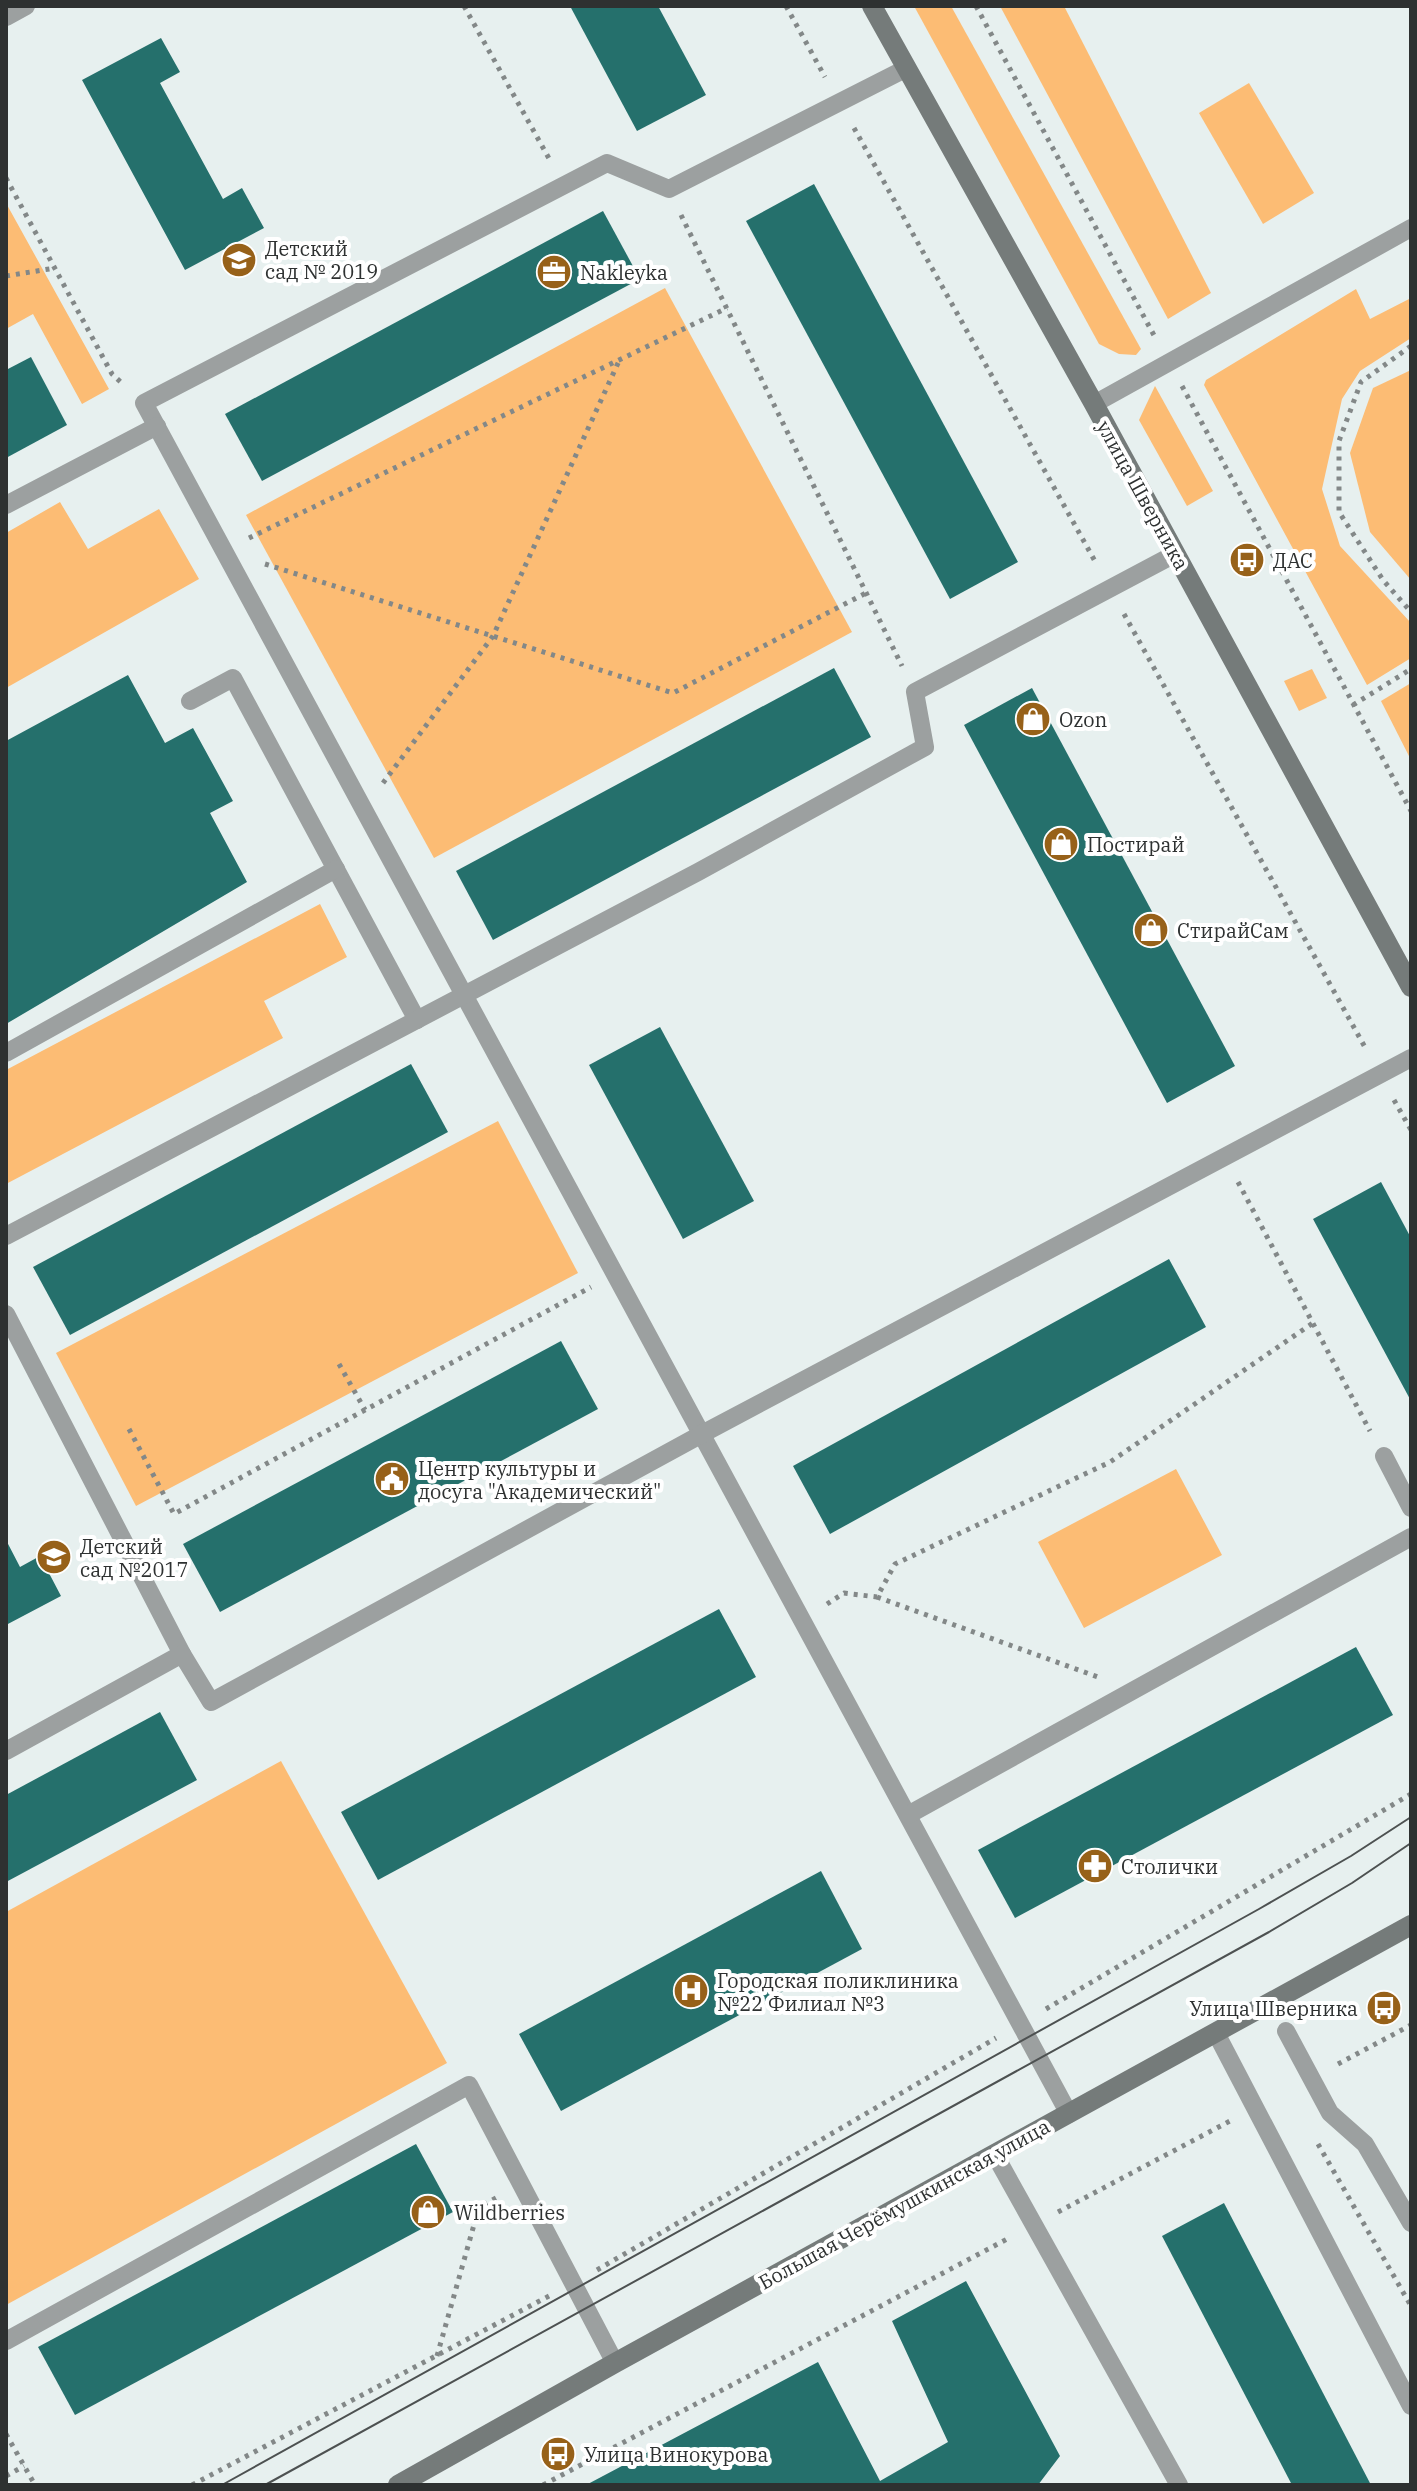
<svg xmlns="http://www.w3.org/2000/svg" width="1417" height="2491" viewBox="0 0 1417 2491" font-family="'IBM Plex Serif',serif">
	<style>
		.green { fill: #fcbc74 }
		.building { fill: #25706c }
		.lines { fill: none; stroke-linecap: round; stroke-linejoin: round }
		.path { stroke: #838888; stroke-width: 5; stroke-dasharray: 4 6; stroke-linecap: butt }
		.lane { stroke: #9ca0a0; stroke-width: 18 }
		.secondary { stroke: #757b7a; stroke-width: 20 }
		.tram { stroke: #4d5151; stroke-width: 2 }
		.labels { text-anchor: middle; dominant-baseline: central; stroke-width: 8; stroke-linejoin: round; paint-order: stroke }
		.poi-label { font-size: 20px; fill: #2e3131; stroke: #fff; text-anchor: start }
		.street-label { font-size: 20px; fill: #2e3131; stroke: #fff }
	</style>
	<rect width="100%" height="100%" fill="#e7f0ef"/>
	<g class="green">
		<polygon points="914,6 951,6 1141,349 1136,355 1119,354 1099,344"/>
		<polygon points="1000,6 1064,6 1211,293 1168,319"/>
		<polygon points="1249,83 1314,193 1263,224 1199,113"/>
		<polygon points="6,203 109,389 82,404 33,314 6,329"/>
		<polygon points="665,288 852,632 434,858 246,515"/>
		<polygon points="1356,289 1370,319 1411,298 1411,338 1360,371 1342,399 1322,489 1340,546 1411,623 1411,658 1367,685 1204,385 1206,380"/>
		<polygon points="1411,370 1411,580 1370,532 1350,453 1373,388"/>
		<polygon points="1155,386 1213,491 1187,506 1139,420"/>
		<polygon points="60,502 88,549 159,509 199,579 6,688 6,533"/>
		<polygon points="1312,669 1327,698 1299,711 1284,681"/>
		<polygon points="1411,683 1411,760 1381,701"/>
		<polygon points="320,904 347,957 264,1001 283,1038 6,1184 6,1070"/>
		<polygon points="498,1121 578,1273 136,1506 56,1353"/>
		<polygon points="1176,1469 1222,1555 1084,1628 1038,1542"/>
		<polygon points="281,1761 447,2063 6,2305 6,1912"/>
	</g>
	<g class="building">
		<polygon points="570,6 658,6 706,95 637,131"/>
		<polygon points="161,38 180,72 160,83 223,199 242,188 264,228 185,270 82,80"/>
		<polygon points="814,184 1018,562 950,599 746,221"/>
		<polygon points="603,211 640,279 262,481 225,414"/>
		<polygon points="31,357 67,425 6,458 6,370"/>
		<polygon points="834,668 871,737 493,940 456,871"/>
		<polygon points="128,675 165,743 193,728 233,801 210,813 247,882 6,1024 6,741"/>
		<polygon points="1032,688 1235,1066 1167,1103 964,725"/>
		<polygon points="660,1027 754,1201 683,1239 589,1065"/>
		<polygon points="411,1064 448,1132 70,1335 33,1267"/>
		<polygon points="1381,1182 1411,1238 1411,1401 1313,1219"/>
		<polygon points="1169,1259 1206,1327 830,1534 793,1466"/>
		<polygon points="561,1341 598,1409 220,1612 183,1544"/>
		<polygon points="6,1540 20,1567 40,1556 61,1596 6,1625"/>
		<polygon points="719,1609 756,1677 378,1880 341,1812"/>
		<polygon points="1356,1647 1393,1715 1015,1918 978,1850"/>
		<polygon points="160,1712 197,1780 6,1882 6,1795"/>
		<polygon points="821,1871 862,1949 561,2111 519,2034"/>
		<polygon points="416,2144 453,2212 75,2415 38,2347"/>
		<polygon points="1224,2203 1371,2485 1292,2485 1162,2236"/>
		<polygon points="966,2281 1060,2456 1038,2485 586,2485 818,2362 880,2481 948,2442 892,2321"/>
	</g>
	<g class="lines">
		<g class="path">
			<polyline points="464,6 551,162"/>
			<polyline points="786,6 825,77"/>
			<polyline points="976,6 1156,339"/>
			<polyline points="854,128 1096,563"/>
			<polyline points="6,178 112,374 124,385"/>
			<polyline points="681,215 902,666"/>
			<polyline points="6,276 55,268"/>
			<polyline points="1411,346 1361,382 1339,441 1339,512 1383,580 1411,612"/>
			<polyline points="1182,386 1411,811"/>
			<polyline points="249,538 727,308"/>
			<polyline points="265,564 673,693 866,593"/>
			<polyline points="1124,614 1366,1049"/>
			<polyline points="1353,705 1411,669"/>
			<polyline points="383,783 493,636 619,361"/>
			<polyline points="1394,1100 1411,1130"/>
			<polyline points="1238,1182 1370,1431"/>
			<polyline points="339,1364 365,1410"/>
			<polyline points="129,1429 174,1514 591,1287"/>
			<polyline points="877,1597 1098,1677"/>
			<polyline points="827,1604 844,1593 877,1597 895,1564 1110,1462 1313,1323"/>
			<polyline points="1046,2009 1411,1794"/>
			<polyline points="1338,2064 1411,2025"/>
			<polyline points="1318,2144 1411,2306"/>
			<polyline points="1058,2212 1230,2121"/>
			<polyline points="597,2270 996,2038"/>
			<polyline points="437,2356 479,2207 496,2198"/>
			<polyline points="6,2434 35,2485"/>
			<polyline points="6,2476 24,2466"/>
			<polyline points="192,2485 549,2296"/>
			<polyline points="543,2485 1011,2237"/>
		</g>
		<g class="lane">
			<polyline points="6,17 26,6"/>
			<polyline points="907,68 669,189 607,163 144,403 1069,2114"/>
			<polyline points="1094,404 1411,228"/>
			<polyline points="6,505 157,426"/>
			<polyline points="190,701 233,678 417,1020"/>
			<polyline points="6,1053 336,869"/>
			<polyline points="6,1236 698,872 925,747 915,692 1175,554"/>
			<polyline points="6,1314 182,1654"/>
			<polyline points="1384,1456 1411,1508"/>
			<polyline points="6,1751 182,1654 211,1702 702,1434 1411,1058"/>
			<polyline points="908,1815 1411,1537"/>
			<polyline points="1286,2031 1330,2113 1365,2144 1411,2223"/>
			<polyline points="1216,2033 1411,2406"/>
			<polyline points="995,2155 1179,2485"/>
			<polyline points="6,2341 469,2085 615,2363"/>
		</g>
		<g class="secondary">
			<polyline points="872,6 1094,404 1411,987"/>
			<polyline points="398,2485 615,2363 1411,1925"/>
		</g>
		<g class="tram">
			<polyline points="222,2485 1259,1909 1351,1856 1411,1817"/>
			<polyline points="265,2485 1269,1932 1352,1883 1411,1843"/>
		</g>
	</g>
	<defs>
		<symbol id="school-disc" viewBox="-11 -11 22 22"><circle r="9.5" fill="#976119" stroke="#fff"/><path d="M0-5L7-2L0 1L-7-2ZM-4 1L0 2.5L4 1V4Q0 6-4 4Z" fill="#fff"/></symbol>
		<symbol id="office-disc" viewBox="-11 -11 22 22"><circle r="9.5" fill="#976119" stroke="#fff"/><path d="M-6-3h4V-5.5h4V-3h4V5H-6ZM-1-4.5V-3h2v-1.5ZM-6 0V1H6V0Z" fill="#fff"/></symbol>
		<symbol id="bus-disc" viewBox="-11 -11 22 22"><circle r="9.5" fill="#976119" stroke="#fff"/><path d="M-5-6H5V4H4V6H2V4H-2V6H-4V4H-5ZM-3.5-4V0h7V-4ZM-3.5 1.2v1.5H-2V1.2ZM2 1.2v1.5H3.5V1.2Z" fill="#fff"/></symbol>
		<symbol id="shop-disc" viewBox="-11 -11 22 22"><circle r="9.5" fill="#976119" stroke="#fff"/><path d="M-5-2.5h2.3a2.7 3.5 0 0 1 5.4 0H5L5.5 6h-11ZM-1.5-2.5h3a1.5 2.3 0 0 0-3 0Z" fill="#fff"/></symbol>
		<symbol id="civic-disc" viewBox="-11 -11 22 22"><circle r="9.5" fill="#976119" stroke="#fff"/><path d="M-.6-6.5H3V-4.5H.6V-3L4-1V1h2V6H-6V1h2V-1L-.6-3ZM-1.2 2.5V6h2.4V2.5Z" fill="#fff"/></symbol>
		<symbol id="pharmacy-disc" viewBox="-11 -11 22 22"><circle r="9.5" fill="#976119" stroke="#fff"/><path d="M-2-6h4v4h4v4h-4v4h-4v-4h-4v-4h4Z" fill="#fff"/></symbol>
		<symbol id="hospital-disc" viewBox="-11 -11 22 22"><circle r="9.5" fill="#976119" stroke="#fff"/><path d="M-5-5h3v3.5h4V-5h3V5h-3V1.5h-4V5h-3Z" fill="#fff"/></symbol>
	</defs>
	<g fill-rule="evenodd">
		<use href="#school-disc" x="219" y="240" width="40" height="40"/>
		<use href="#office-disc" x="534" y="252" width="40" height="40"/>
		<use href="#bus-disc" x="1227" y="540" width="40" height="40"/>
		<use href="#shop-disc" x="1013" y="699" width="40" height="40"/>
		<use href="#shop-disc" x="1041" y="824" width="40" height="40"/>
		<use href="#shop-disc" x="1131" y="910" width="40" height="40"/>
		<use href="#civic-disc" x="372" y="1459" width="40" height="40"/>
		<use href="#school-disc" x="34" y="1537" width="40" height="40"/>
		<use href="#pharmacy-disc" x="1075" y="1846" width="40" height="40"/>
		<use href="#hospital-disc" x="671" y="1971" width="40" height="40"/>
		<use href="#bus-disc" x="1364" y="1988" width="40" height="40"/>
		<use href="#shop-disc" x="408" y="2192" width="40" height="40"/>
		<use href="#bus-disc" x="538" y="2434" width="40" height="40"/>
	</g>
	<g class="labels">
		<g class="poi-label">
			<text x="265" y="248">Детский<tspan x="265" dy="23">сад № 2019</tspan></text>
			<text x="580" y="272">Nakleyka</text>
			<text x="1273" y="560">ДАС</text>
			<text x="1059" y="719">Ozon</text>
			<text x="1087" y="844">Постирай</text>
			<text x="1177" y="930">СтирайСам</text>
			<text x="418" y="1468">Центр культуры и<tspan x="418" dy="23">досуга "Академический"</tspan></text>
			<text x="80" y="1546">Детский<tspan x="80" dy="23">сад №2017</tspan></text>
			<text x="1121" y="1866">Столички</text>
			<text x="717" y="1980">Городская поликлиника<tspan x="717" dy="23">№22 Филиал №3</tspan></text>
			<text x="1358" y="2008" text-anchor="end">Улица Шверника</text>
			<text x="454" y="2212">Wildberries</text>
			<text x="584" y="2454">Улица Винокурова</text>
		</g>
		<g class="street-label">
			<text transform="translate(1143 495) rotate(61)">улица Шверника</text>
			<text transform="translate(904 2204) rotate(-29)">Большая Черёмушкинская улица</text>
		</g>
	</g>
	<rect width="1417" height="2491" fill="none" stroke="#2e3131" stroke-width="16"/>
</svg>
